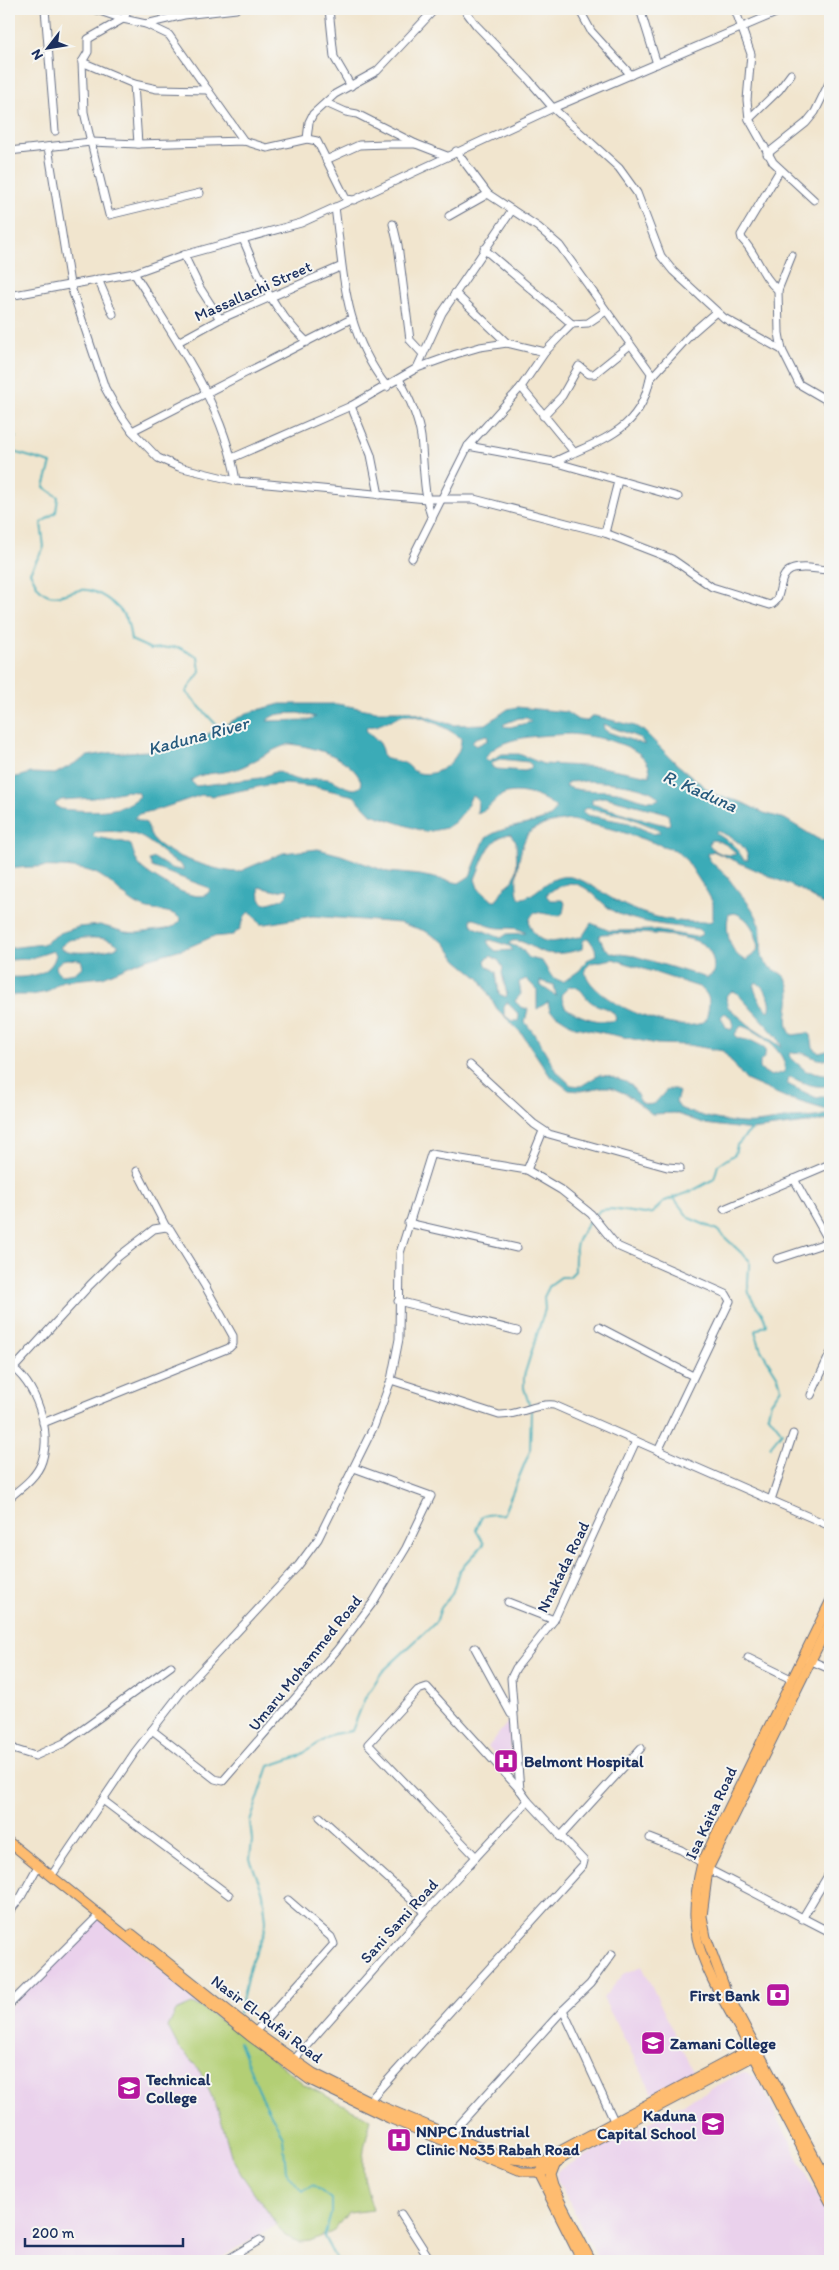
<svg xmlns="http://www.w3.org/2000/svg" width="839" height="2270" viewBox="0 0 839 2270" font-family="Itim,sans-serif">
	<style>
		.built { fill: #ead1ec }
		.green { fill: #b3cf75; stroke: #677f6a }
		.water { fill: #3babb7; stroke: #2b6d8a; fill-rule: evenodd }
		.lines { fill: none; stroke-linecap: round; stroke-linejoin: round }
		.stream { stroke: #3babb7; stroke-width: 2 }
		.minor-casing { stroke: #666f85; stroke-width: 9 }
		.major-casing { stroke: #666f85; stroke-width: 11 }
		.minor { stroke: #fff; stroke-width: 7 }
		.major { stroke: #febc70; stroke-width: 9 }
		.labels { text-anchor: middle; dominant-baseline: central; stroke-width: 4; stroke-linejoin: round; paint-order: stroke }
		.street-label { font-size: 16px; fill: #1b2f5e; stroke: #f6f6f2 }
		.poi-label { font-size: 16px; font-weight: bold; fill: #1b2f5e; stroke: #f6f6f2; text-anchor: start }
		.water-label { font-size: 18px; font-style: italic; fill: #265a7d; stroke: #f6f6f2 }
	</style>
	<rect width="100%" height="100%" fill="#f6f6f2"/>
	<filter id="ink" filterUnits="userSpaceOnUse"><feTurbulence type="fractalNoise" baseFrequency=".02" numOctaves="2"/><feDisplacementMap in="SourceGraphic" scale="10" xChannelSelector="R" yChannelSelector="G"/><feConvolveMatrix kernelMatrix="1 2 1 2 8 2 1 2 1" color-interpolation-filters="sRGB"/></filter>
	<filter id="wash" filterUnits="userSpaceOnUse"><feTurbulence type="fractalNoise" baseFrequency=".0096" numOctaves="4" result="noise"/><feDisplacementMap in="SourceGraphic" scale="20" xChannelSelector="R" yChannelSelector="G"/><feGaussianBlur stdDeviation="1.12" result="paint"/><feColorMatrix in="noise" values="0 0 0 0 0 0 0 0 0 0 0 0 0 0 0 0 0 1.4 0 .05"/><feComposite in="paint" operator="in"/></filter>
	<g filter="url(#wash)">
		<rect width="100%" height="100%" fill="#f1e5ce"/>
		<g class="built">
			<polygon points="508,1722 513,1775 488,1747"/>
			<polygon points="97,1918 232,2026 242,2055 308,2206 216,2261 9,2261 9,2008"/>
			<polygon points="642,1966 695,2076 654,2096 603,1998 624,1974"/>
			<polygon points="743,2072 757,2077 830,2220 830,2261 599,2261 557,2179 557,2171"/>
		</g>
		<path class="green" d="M192 2004 203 2008 266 2053 305 2085 371 2119C360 2161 360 2169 373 2210L348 2213 332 2232 310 2241 300 2242 285 2236 241 2174 231 2155 219 2112 198 2067 179 2048 168 2027 176 2011Z"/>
		<path class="water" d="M280 704H337L376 711H409L453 725 486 724 508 709 517 707 566 712 578 720 587 721 592 716H595L635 726 644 731 678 765 713 794 741 802 764 813 785 819 818 839 830 841V851L826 858 830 872V909L801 890 713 851 707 854C710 865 723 870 729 879 739 893 754 907 759 923 763 936 759 950 764 961 770 971 783 971 787 980 796 997 780 1021 792 1035L808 1033 811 1035 813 1047 819 1053 830 1050V1059C812 1063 808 1049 790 1053L789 1056 806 1071 830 1075V1085C815 1089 804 1083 790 1077L787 1079V1084L817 1098 830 1095V1111L787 1098 746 1080 723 1051 688 1045 657 1044 575 1027 550 1011 548 1002 537 1009V990L526 979 519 982 521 994 515 1001 521 1007 528 1009 525 1022 536 1036 558 1073 571 1085 581 1086 599 1075 608 1076 626 1082 632 1086 641 1102C656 1110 658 1097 668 1089H675L679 1092 676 1102 680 1108C697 1116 736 1125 755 1123 768 1122 780 1119 793 1118 806 1117 819 1119 830 1112V1120L751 1130 705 1124 675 1113 652 1114 626 1094 610 1087H602L581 1091 569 1090 550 1076 522 1034 497 1009 480 979 457 960 445 943 425 931 400 923 313 916 266 924H260L253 914 249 912 245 916 240 929 233 935 212 937 189 947 143 960 103 977 62 981 47 992 32 995H9V977C27 978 52 976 56 954L53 951 28 959 9 960V948L43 944 60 933 78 927 100 925 125 932 137 933 166 929 175 926 181 920C172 908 155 913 142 907 125 900 115 884 99 875 80 864 31 866 9 869V779L31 773 55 774 88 756 107 753 149 751 208 734 247 713ZM298 713 316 717 308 720 267 721C273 712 287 714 298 713ZM404 715C423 714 446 728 461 738 462 758 439 778 419 773 413 772 411 767 406 764 400 760 391 761 384 758L380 743 367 732 366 727 376 726ZM519 718H527L531 722 510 727 503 726 504 724ZM603 724 640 738 645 745 608 732 604 729ZM570 734C593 736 653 744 650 776L601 767 543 764 519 754H502L489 761 485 759C498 734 546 736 570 734ZM487 735 488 740 476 746 472 743 475 738ZM290 744C315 747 354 758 362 784 354 797 338 780 327 779 318 777 308 780 299 780 291 779 285 774 277 771L260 778 203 785 196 786 191 781C200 772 217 774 229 771 251 767 268 749 290 744ZM500 759 528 762 532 766 528 770 524 771 496 769 492 767V762ZM588 781C604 782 651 784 659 799 648 805 629 794 617 792 601 789 580 793 566 786L568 782ZM287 784 315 787 354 796 371 814 426 832 446 828 455 822 466 809 471 797 474 796 478 801 477 813C488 811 492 801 502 795 517 787 546 797 556 808 551 827 504 822 485 839L470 876 459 883 420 875 388 872 341 855 318 849 283 853 238 872C219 872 162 854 152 838 149 833 149 828 146 823L134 818 139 814 160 809 201 795 214 796 267 785ZM126 791 138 792 140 796C122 813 95 811 73 810 65 809 60 811 55 804L61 800 93 798ZM604 797 663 812 668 814 670 824 667 825 657 823 592 804V799ZM586 808 626 816 658 829 660 832 654 834 629 823 587 815 582 811ZM571 820 616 830 675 850 687 861 707 892 713 903V920C708 924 702 921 695 922 666 922 636 913 611 898 599 891 589 882 575 878 549 870 536 899 520 898 512 890 520 839 530 832 539 824 559 821 571 820ZM716 831C729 835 748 845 748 860H744L735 846 716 833ZM95 832C134 830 140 833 169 858 174 862 181 863 184 869 173 872 163 863 154 858L149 860 152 867 207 887 210 890C202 909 151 877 141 867 135 860 134 853 131 845L124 842 95 837 93 835ZM510 834 516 841 517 870 513 881 504 888 496 901H493L478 888 475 879C482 863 489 836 510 834ZM711 840C720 840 732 847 736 854 727 857 714 853 709 844ZM570 883C593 885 601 908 621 915 645 924 673 926 698 929L703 934 696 937 653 930 610 931 591 923 582 937C561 938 542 952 530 926 528 920 531 916 535 912L559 916 563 913 565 903 562 900H550L546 895 554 889ZM259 887 277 891 287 889 289 892 282 899 265 904 260 899ZM734 913C749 916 760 937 757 952L746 960C730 956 724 928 729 914ZM474 919C482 920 486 926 493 927 505 930 515 925 526 933L507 934 501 938 474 927 471 923V919ZM629 933C644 933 658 934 673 936 698 940 715 943 714 973L707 978 635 956 612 953 604 947 599 936 601 934ZM84 938C96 938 111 937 119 946 110 952 67 956 60 947L69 940ZM588 938 595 948 596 956 587 960 580 970 563 982 552 977 542 961 529 958 521 948 509 944 512 941C525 939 533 950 546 953 554 955 574 952 582 949L583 941ZM491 940 509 946 513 950 496 951 490 946 487 941ZM491 956 499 961 503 968 502 973 507 995 506 997 499 994 496 972 486 965 485 960ZM68 959 81 960 83 966 75 973 62 975 57 971 56 966 62 960ZM613 959 699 987C713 996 709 1006 706 1020 684 1040 585 1000 585 969L591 963ZM540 981 554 985 556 996 540 985ZM756 982C764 987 774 1001 769 1011 762 1007 755 994 754 986ZM570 986C585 989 581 994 591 1002 599 1008 615 1007 616 1020 599 1024 579 1017 565 1007L561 995ZM732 991 737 993 777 1037 782 1047 754 1029 728 1007 726 996ZM507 1002 519 1015 518 1021H512L504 1015V1007ZM725 1013 731 1018 733 1026 731 1030 726 1027 721 1017ZM741 1026C756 1029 791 1055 784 1072L771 1076 760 1069V1062C765 1057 767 1053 764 1047L752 1041 737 1038 735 1034Z"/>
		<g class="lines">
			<g class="stream">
				<polyline points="9,439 16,437 9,442"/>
				<path d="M9 446 17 453 51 463 44 487 58 497 56 512 41 523 44 547 30 572C35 581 38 592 49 595 59 598 70 592 80 590 96 587 120 606 127 620 129 626 130 634 131 640L151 649 178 647 198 657 200 672 186 692 221 730"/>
				<path d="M673 1197 689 1218 717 1230 749 1260C750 1270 746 1284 749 1293 753 1306 764 1310 766 1325L755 1331 761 1350 778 1377 781 1388 771 1402 768 1414 782 1432 770 1447"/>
				<polyline points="596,1215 600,1210 611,1209 644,1214 652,1213 665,1201 692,1191 714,1179 718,1165 735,1154 737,1145 752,1129"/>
				<path d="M530 1407 524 1388V1376L545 1309 544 1297 550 1285 561 1277H569L575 1271C574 1247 576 1237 592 1219"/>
				<polyline points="239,2013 250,1966 264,1934 266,1921 263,1893 250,1859 252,1840 250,1822 269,1766 299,1756 333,1734 352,1731 365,1698 382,1672 436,1622 441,1608 452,1594 459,1571 484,1544 476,1530 482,1516 493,1514 503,1515 530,1451 531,1411"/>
				<polyline points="239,2042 259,2091 283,2137 286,2171 302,2191 313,2185 331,2199 331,2214 324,2237 337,2261"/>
			</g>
		</g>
	</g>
	<g filter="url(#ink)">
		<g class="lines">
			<defs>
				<g id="minor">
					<polyline points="45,9 55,131"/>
					<polyline points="94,9 123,19 146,24 169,35 244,141"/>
					<polyline points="329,9 334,57 351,86"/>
					<polyline points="464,9 476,25 528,79 553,108 619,168 637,193 661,256 673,271 724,318 782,350 799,384 830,402"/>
					<polyline points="579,9 591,31 631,75"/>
					<polyline points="640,9 657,64"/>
					<polyline points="735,9 751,54 747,100 749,119 773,162 814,200"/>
					<polyline points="146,24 184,15 236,9"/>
					<polyline points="82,62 134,84 157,89 208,90"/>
					<polyline points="134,84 138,144"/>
					<polyline points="326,103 346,112 357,114 416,144"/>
					<polyline points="749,119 779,90 791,74"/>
					<polyline points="307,139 309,122 313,114 335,94 377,71 435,9"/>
					<polyline points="91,142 109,215 200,193"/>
					<polyline points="91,142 84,112 82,62 88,52 88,39 123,19 129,9"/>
					<path d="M48 147 70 284 105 388 118 411 132 431 158 458 179 467 236 481 427 499H474L605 533 672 559 712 587 770 605C784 601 776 576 791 570 802 565 819 570 830 570"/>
					<polyline points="9,151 91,142 138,144 244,141 267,148 307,139 317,141 346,199 354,200 553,108 785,9"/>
					<path d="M456 151 488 194 538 227 560 246 651 373C642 433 600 439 554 462"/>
					<polyline points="767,154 806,123 815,112 830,81"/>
					<polyline points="326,160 359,145 386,144 416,144 447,156"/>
					<path d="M335 207C344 275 343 330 387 387"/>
					<polyline points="449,216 488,194"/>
					<polyline points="393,224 398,245 410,340 423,354"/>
					<path d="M243 239C260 280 274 311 307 342"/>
					<polyline points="484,249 572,324"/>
					<polyline points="184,255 200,288 220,319"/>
					<path d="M134 273C174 337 224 405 236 481"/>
					<polyline points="98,279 113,314"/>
					<path d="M778 290C761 276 757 254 742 239L741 235 780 170"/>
					<polyline points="455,293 507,343"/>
					<polyline points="9,296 134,273 184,255 301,223 349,201"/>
					<polyline points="178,342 220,319 340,267"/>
					<polyline points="782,350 779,333 778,290 792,255"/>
					<polyline points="417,368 442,313 512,210"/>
					<path d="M399 379C409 397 418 417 421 437 424 464 423 493 432 519"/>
					<polyline points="650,379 693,332 716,312"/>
					<polyline points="521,387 574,452"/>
					<polyline points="351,406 371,455 379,495"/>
					<polyline points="543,416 562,396 579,366 589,374 594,374 630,345"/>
					<polyline points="132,431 351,319"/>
					<polyline points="468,446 554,462 678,497"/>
					<polyline points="232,458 351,406 417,368 456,354 480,347 507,343 545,352"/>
					<polyline points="605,533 618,481"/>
					<polyline points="412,558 468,446 521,387 545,352 562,334 572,324 588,323 606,311"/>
					<polyline points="470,1065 534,1124 549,1134 667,1167 680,1168"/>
					<polyline points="527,1170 543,1131"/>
					<polyline points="137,1171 166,1227"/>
					<polyline points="794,1179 830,1243"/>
					<polyline points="724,1209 830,1164"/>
					<polyline points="408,1223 517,1248"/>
					<polyline points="777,1259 829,1242"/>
					<polyline points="398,1301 517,1331"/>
					<polyline points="599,1327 693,1376"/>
					<path d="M9 1365C36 1383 52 1430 42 1461 37 1477 21 1488 9 1498"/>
					<polyline points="14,1368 90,1285 118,1257 154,1229 166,1227 170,1229 205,1286 233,1336 233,1344 229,1348 43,1423"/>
					<path d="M391 1380 499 1415C518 1416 535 1403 554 1405L830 1526"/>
					<polyline points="811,1395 830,1354"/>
					<polyline points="771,1500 793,1434"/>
					<polyline points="508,1602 554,1620"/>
					<polyline points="475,1648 511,1714"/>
					<polyline points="748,1658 791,1679"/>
					<polyline points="807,1659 830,1669"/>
					<polyline points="152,1730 215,1779 223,1781 337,1650 374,1601 406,1548 431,1496 354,1468"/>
					<polyline points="9,1745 16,1750 35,1756 64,1743 171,1666"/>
					<polyline points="520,1790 511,1678 516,1668 554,1620 636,1441"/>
					<polyline points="104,1801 229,1895"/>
					<polyline points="320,1817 425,1912"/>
					<polyline points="560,1837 641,1748"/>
					<polyline points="650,1838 681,1850 702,1863"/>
					<polyline points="708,1869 830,1932"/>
					<polyline points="54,1872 135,1752 183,1690 298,1566 318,1539 374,1426 391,1380 399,1339 400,1253 431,1154 527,1170 561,1190 591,1214 617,1246 726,1294 730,1301 658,1451"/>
					<polyline points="9,1912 21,1897 38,1866"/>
					<polyline points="802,1919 830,1872"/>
					<polyline points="9,2005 99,1915"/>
					<polyline points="563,2010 616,2125"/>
					<polyline points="255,2032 334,1944 331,1937 288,1900"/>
					<polyline points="293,2061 425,1912 528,1801"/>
					<polyline points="369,2101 583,1865 584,1861 528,1801 520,1790 427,1687 418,1690 368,1744 476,1857"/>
					<polyline points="450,2135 563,2010 590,1984 612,1954"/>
					<polyline points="401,2214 431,2261"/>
					<polyline points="225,2261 260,2240"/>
				</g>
				<g id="major">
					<path d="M830 1602 702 1863C696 1887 692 1912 697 1938 705 1973 727 2006 744 2037 773 2092 801 2147 830 2202"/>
					<polyline points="830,1622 708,1869 702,1916 706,1937 726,1991 830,2186"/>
					<polyline points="9,1842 250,2036 310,2080 389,2118 521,2173 538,2173 565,2156 760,2053"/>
					<polyline points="132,1934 255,2032 313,2073 369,2101 507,2159 528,2162 543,2160"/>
					<polyline points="554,2162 549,2175 552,2186 591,2261"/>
					<polyline points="582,2261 538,2173 543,2160 754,2047"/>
				</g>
			</defs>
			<use href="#minor" class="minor-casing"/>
			<use href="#major" class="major-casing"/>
			<use href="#minor" class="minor"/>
			<use href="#major" class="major"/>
		</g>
	</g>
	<defs>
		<symbol id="hospital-square" viewBox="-11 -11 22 22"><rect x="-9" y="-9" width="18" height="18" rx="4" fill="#b5179e" stroke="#f6f6f2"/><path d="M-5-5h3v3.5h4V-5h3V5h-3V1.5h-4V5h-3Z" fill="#fff"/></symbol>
		<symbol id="bank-square" viewBox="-11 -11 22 22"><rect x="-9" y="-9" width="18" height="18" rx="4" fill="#b5179e" stroke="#f6f6f2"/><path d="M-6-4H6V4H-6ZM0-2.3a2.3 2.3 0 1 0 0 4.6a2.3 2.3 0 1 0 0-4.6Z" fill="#fff"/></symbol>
		<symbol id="school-square" viewBox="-11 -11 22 22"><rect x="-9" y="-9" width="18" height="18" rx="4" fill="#b5179e" stroke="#f6f6f2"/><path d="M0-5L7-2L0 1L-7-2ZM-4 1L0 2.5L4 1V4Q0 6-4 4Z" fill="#fff"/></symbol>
		<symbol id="university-square" viewBox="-11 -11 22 22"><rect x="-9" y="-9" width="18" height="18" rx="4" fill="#b5179e" stroke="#f6f6f2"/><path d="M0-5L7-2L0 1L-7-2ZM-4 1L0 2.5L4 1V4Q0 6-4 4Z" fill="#fff"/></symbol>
	</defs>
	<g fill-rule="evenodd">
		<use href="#hospital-square" x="492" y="1747" width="28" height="28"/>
		<use href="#bank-square" x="764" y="1981" width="28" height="28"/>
		<use href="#school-square" x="639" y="2029" width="28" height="28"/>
		<use href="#university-square" x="115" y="2074" width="28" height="28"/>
		<use href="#school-square" x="699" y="2110" width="28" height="28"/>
		<use href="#hospital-square" x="385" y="2126" width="28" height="28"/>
	</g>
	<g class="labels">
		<g class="street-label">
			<text transform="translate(253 291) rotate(-24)">Massallachi Street</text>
			<text transform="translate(563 1567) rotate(-64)">Nnakada Road</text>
			<text transform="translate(305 1663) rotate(-51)">Umaru Mohammed Road</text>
			<text transform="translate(711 1813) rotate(-65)">Isa Kaita Road</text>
			<text transform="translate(399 1921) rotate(-48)">Sani Sami Road</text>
			<text transform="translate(267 2019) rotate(37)">Nasir El-Rufai Road</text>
		</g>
		<g class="poi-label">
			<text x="524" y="1761">Belmont Hospital</text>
			<text x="760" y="1995" text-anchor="end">First Bank</text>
			<text x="670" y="2043">Zamani College</text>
			<text x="146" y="2079">Technical<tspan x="146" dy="18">College</tspan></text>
			<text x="696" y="2115" text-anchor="end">Kaduna<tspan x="696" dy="18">Capital School</tspan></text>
			<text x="416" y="2131">NNPC Industrial<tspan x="416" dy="18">Clinic No35 Rabah Road</tspan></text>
		</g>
		<g class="water-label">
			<text transform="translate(198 736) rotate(-15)">Kaduna River</text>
			<text transform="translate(700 791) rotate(24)">R. Kaduna</text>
		</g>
	</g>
	<rect width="839" height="2270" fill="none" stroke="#f6f6f2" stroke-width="30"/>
	<g transform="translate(48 48) rotate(239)" stroke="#f6f6f2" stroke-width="4" paint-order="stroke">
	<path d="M0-4L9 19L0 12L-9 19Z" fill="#1b2f5e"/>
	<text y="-8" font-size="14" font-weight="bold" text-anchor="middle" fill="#1b2f5e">N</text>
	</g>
	<path d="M25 2238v8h158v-8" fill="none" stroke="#1b2f5e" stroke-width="2.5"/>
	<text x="32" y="2238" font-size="15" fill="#1b2f5e" stroke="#f6f6f2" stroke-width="4" paint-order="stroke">200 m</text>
</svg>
